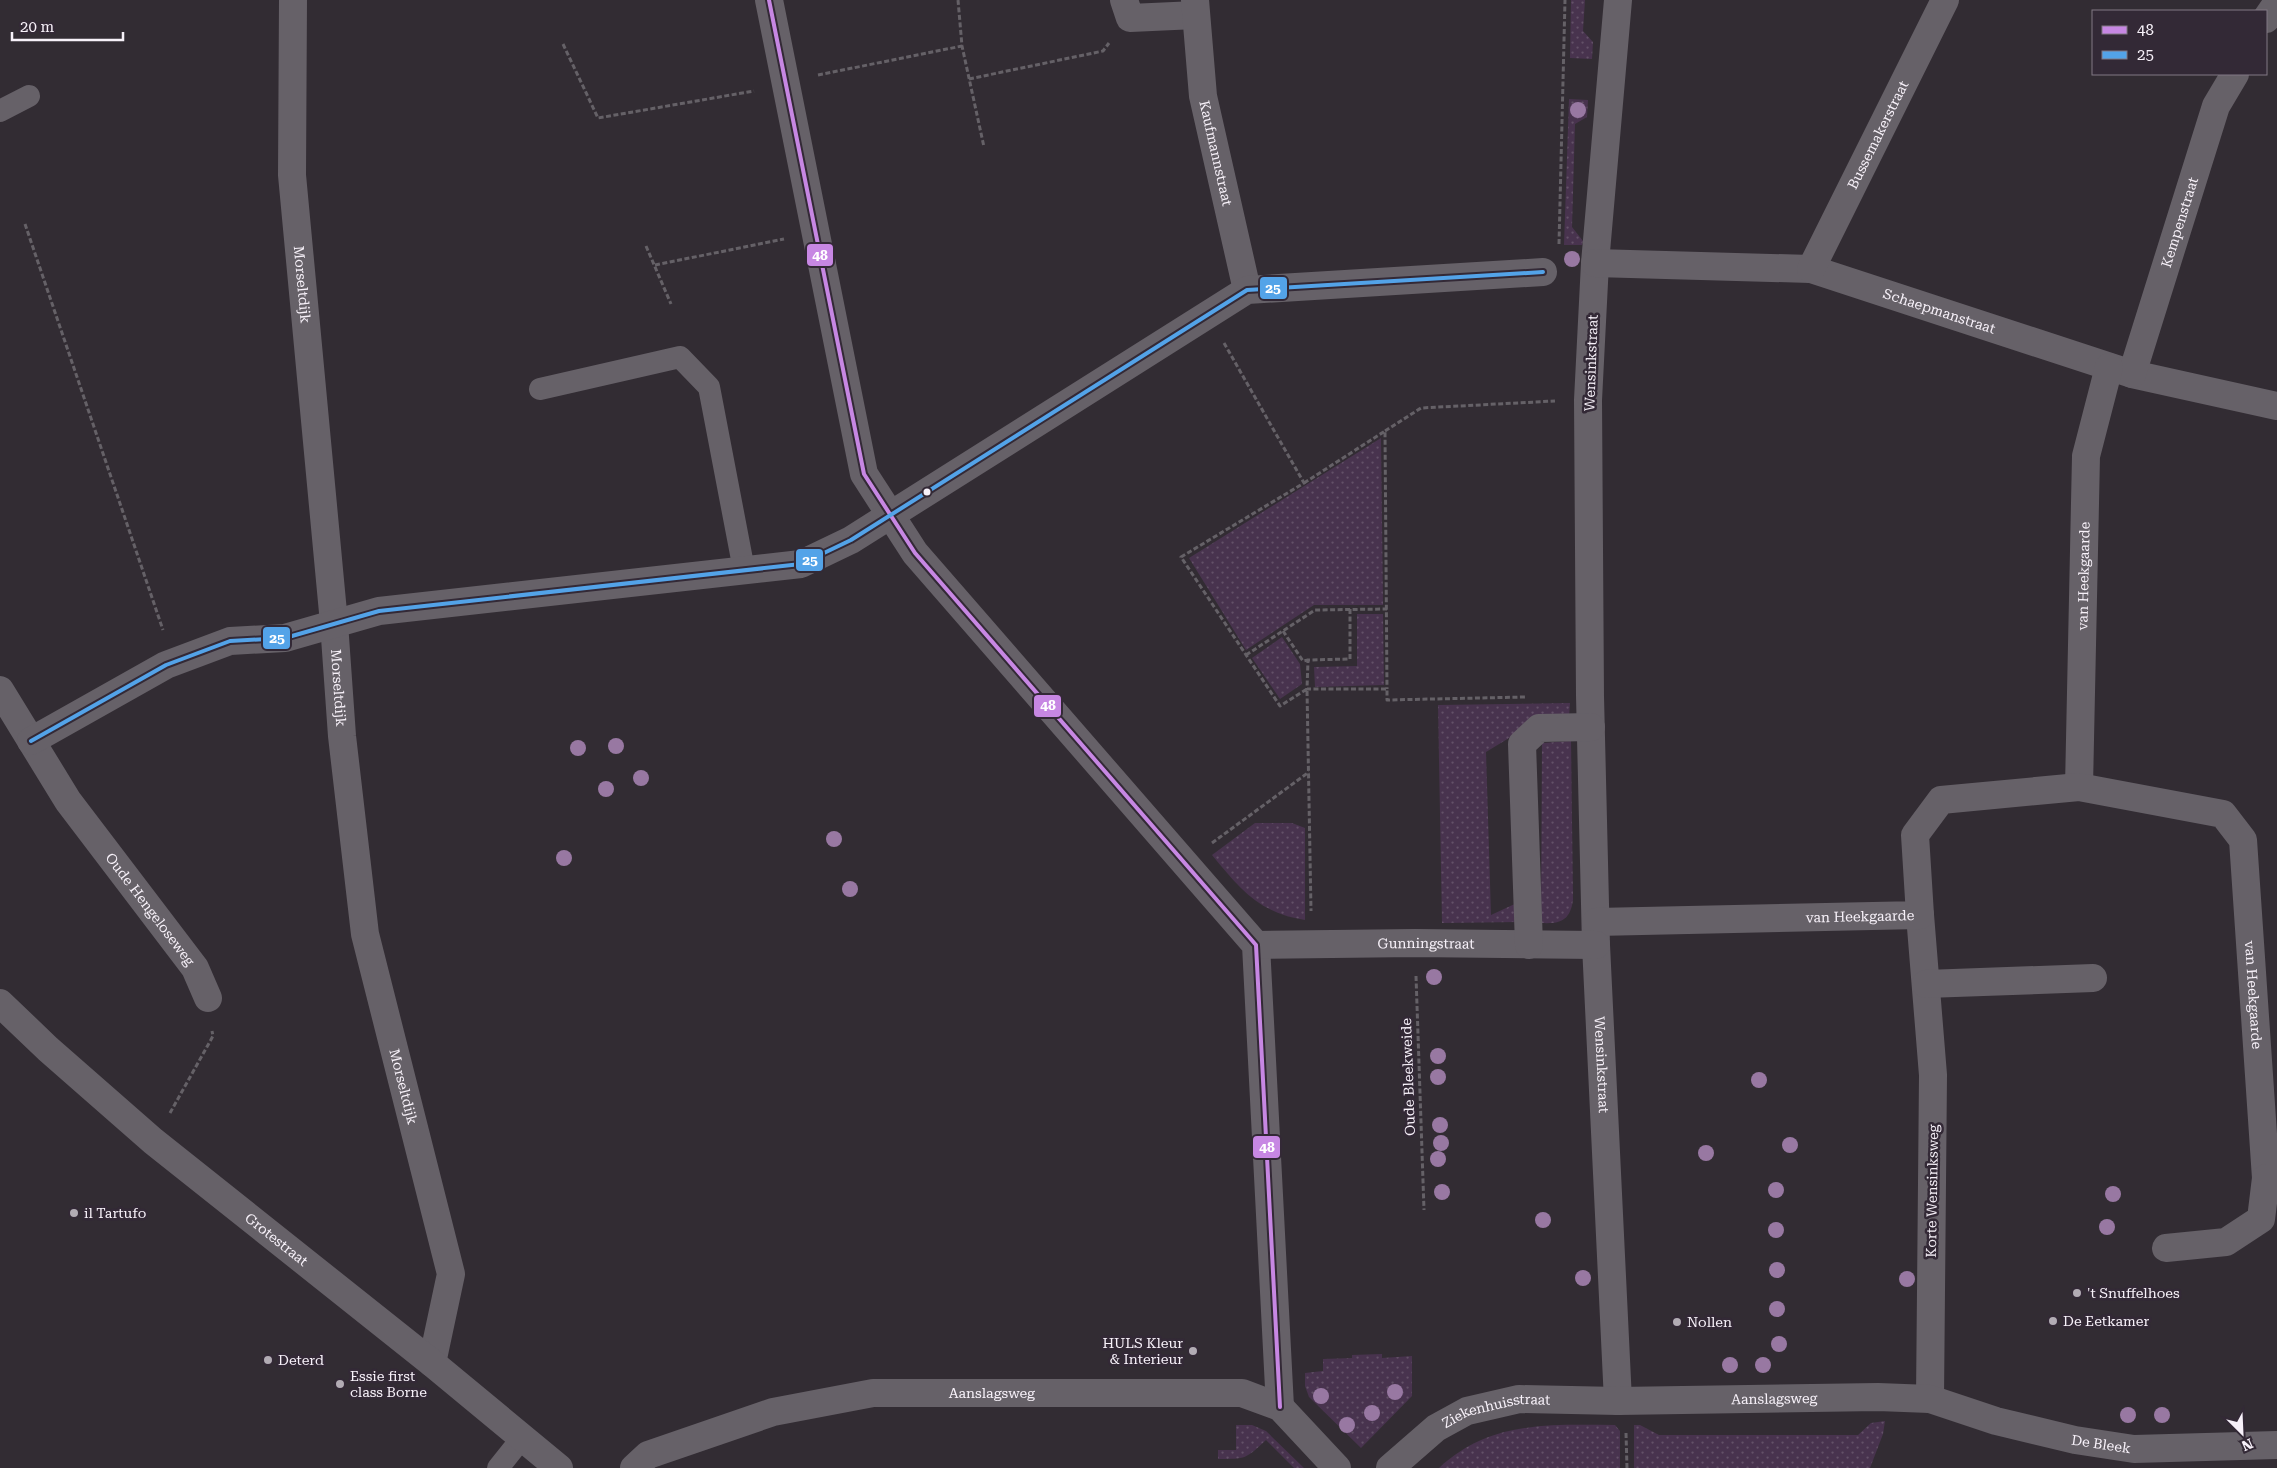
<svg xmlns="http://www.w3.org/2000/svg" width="2277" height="1468" viewBox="0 0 2277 1468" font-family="'Roboto Serif',serif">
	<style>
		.grass { fill: url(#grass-dots) }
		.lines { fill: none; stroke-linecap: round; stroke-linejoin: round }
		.path { stroke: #656167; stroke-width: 3; stroke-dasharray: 5 2.5; stroke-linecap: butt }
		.lane { stroke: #666168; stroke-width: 22 }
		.street { stroke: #666168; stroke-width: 28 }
		.bus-1-casing { stroke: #332936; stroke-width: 8 }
		.bus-2-casing { stroke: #332936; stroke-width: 8 }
		.bus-1 { stroke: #c787e3; stroke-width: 4 }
		.bus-2 { stroke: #53a3e8; stroke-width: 4 }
		.tree { fill: #9878a2 }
		.bus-dot { fill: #f7f1f9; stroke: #332936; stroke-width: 2 }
		.poi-dot { fill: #b2acb4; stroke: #332936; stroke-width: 2 }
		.labels { text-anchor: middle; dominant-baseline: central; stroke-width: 5; stroke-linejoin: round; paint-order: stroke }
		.street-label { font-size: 14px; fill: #f7f1f9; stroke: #332936 }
		.poi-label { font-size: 14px; fill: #f7f1f9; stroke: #332936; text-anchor: start }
		.line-badge { stroke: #332936; stroke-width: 2 }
		.badge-label { font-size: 14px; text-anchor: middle; font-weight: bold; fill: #fff }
	</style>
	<defs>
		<pattern id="grass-dots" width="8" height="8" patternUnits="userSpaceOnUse" patternTransform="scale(1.25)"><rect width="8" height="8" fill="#48334e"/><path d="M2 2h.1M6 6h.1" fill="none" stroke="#635168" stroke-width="1.8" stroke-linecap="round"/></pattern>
	</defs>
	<rect width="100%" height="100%" fill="#322c33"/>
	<g class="grass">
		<polygon points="1571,0 1585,0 1583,31 1593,42 1592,59 1570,58"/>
		<polygon points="1569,99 1588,100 1587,117 1575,124 1572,227 1583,241 1582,245 1564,245"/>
		<polygon points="1381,438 1383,605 1314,605 1246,650 1189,558"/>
		<polygon points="1357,614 1383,614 1384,685 1315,687 1314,667 1357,666"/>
		<polygon points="1282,637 1300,664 1302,684 1280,699 1252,658"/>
		<polygon points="1570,703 1569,718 1514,735 1486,752 1491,915 1519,902 1518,922 1442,923 1438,705"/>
		<path d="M1571 741 1573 900C1570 921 1560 924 1541 923L1542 743Z"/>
		<path d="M1255 823H1292L1305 828V920C1259 913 1240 889 1212 855Z"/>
		<polygon points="1382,1354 1382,1358 1412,1356 1412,1396 1361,1448 1309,1397 1305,1386 1305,1373 1323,1371 1323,1359 1352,1358 1352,1355"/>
		<polygon points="1885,1421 1883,1434 1870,1468 1634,1468 1634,1425 1640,1425 1659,1435 1858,1435 1871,1423"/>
		<path d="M1236 1425H1252L1266 1431 1304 1468H1294L1266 1440C1246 1459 1246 1459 1218 1459V1450H1236Z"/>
		<path d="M1615 1425 1620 1431V1468H1439C1491 1420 1549 1425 1615 1425Z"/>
	</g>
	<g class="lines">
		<g class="path">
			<polyline points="958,0 962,46 984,147"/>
			<polyline points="563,44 598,118 754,91"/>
			<polyline points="818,75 962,46"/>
			<polyline points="969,79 1103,51 1109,43"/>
			<polyline points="25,224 163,630"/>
			<polyline points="1559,244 1565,0"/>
			<polyline points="646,246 671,304"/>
			<polyline points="655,265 784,239"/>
			<polyline points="1224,343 1304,483 1181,557 1280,706 1307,689 1311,911"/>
			<polyline points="1385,431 1421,408 1555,401"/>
			<polyline points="1304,483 1385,431 1387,689"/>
			<polyline points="1350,609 1350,659 1308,660 1307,689 1387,689 1387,700 1525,697"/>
			<polyline points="1283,631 1303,661 1308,660"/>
			<polyline points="1246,655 1315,610 1387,609"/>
			<polyline points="1212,843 1309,772"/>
			<polyline points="1416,976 1424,1210"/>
			<polyline points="170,1113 213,1036 212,1031"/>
			<polyline points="1626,1433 1627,1468"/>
		</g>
		<g class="lane">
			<polyline points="0,111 29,96"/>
			<polyline points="540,389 680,357 709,387 744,570"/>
			<polyline points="498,1468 522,1438"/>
		</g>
		<g class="street">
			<path id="s1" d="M293 0 292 175 334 623 342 736 365 934 451 1274 432 1363"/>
			<polyline points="769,0 864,474 915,553 1256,945 1280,1407"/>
			<polyline points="1124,0 1130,18 1196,15"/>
			<path id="s2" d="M1195 0 1203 96 1247 290"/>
			<path id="s3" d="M1618 0 1595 263 1588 400 1590 696 1596 945 1618 1401"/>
			<polyline points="2266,19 2277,3"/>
			<path id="s4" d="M1595 263 1811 269 2132 374 2277 406"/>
			<path id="s5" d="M1811 269 1945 0"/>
			<path id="s6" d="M2132 374 2216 106 2235 74"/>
			<path id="s7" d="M0 690 68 801 195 968 208 998"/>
			<polyline points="31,741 166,665 230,641 285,638 379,611 801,564 851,540 1247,290 1543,272"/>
			<path id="s8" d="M2079 787 2086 456 2109 367"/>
			<polyline points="1920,915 1933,1075 1930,1399"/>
			<path id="s9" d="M1596 922 1920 915 1915 835 1941 800 2079 787 2223 814 2243 840 2266 1178"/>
			<path id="s10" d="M1256 945 1415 943 1596 945"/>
			<polyline points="1529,945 1522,744 1539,728 1591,727"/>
			<polyline points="1926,984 2093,978"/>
			<path id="s11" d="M0 1003 48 1049 153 1141 432 1363 559 1468"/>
			<polyline points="2166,1248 2226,1242 2261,1219 2266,1178 2277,1178"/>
			<path id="s12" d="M634 1468 648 1455 773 1412 873 1393H1242L1280 1407 1337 1468"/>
			<path id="s13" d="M1390 1468 1436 1428 1467 1411 1519 1399 1618 1401 1878 1397 1930 1399 1996 1421 2075 1440 2134 1449 2277 1445"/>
		</g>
		<defs>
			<polyline id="bus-1" points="769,0 864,474 915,553 1256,945 1280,1407"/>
			<polyline id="bus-2" points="31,741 166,665 230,641 285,638 379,611 801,564 851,540 1247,290 1543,272"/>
		</defs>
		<use href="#bus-1" class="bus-1-casing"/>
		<use href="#bus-2" class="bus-2-casing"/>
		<use href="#bus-1" class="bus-1"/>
		<use href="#bus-2" class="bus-2"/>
	</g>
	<g class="tree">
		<circle cx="1578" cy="110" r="8"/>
		<circle cx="1572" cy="259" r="8"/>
		<circle cx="616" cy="746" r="8"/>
		<circle cx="578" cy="748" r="8"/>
		<circle cx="641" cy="778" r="8"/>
		<circle cx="606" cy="789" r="8"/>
		<circle cx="834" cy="839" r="8"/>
		<circle cx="564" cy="858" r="8"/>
		<circle cx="850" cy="889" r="8"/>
		<circle cx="1434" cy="977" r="8"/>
		<circle cx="1438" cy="1056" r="8"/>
		<circle cx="1438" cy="1077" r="8"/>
		<circle cx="1759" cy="1080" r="8"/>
		<circle cx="1440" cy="1125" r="8"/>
		<circle cx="1441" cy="1143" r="8"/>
		<circle cx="1790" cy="1145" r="8"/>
		<circle cx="1706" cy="1153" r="8"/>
		<circle cx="1438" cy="1159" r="8"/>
		<circle cx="1776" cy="1190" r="8"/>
		<circle cx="1442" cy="1192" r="8"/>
		<circle cx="2113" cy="1194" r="8"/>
		<circle cx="1543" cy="1220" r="8"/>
		<circle cx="2107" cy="1227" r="8"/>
		<circle cx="1776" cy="1230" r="8"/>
		<circle cx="1777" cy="1270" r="8"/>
		<circle cx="1583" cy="1278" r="8"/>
		<circle cx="1907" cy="1279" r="8"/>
		<circle cx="1777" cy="1309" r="8"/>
		<circle cx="1779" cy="1344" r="8"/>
		<circle cx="1730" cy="1365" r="8"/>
		<circle cx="1763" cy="1365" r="8"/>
		<circle cx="1395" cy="1392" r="8"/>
		<circle cx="1321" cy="1396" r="8"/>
		<circle cx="1372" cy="1413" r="8"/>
		<circle cx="2128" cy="1415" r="8"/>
		<circle cx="2162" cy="1415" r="8"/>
		<circle cx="1347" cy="1425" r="8"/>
	</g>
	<circle class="bus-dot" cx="927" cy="492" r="4.5"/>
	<g class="poi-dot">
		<circle cx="74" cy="1213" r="5"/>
		<circle cx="2077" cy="1293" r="5"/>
		<circle cx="2053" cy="1321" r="5"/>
		<circle cx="1677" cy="1322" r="5"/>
		<circle cx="1193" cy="1351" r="5"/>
		<circle cx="268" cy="1360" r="5"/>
		<circle cx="340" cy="1384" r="5"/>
	</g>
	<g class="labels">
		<g class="street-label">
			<text stroke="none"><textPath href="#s5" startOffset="150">Bussemakerstraat</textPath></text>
			<text stroke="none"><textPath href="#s2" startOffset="155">Kaufmannstraat</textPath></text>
			<text stroke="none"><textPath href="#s6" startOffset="159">Kempenstraat</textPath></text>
			<text stroke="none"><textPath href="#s1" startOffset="285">Morseltdijk</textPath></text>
			<text stroke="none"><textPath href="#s4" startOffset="351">Schaepmanstraat</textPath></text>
			<text transform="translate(1591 363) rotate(-88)">Wensinkstraat</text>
			<text stroke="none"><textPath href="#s8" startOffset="211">van Heekgaarde</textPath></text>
			<text stroke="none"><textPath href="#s1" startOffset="690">Morseltdijk</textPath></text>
			<text stroke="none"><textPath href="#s7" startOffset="266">Oude Hengeloseweg</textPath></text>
			<text stroke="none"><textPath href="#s9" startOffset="264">van Heekgaarde</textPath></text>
			<text stroke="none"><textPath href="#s10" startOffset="170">Gunningstraat</textPath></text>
			<text stroke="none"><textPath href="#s9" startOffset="921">van Heekgaarde</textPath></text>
			<text stroke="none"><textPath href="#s3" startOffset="1066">Wensinkstraat</textPath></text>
			<text transform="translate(1408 1077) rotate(-92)">Oude Bleekweide</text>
			<text stroke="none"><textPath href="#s1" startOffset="1095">Morseltdijk</textPath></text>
			<text transform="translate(1932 1191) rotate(-89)">Korte Wensinksweg</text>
			<text stroke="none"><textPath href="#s11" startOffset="364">Grotestraat</textPath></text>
			<text stroke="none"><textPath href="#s12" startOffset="372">Aanslagsweg</textPath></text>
			<text stroke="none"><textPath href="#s13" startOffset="405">Aanslagsweg</textPath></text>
			<text stroke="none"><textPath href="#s13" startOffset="125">Ziekenhuisstraat</textPath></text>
			<text stroke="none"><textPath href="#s13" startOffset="738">De Bleek</textPath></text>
		</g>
		<g class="poi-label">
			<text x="84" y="1213">il Tartufo</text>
			<text x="2087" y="1293">'t Snuffelhoes</text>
			<text x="2063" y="1321">De Eetkamer</text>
			<text x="1687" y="1322">Nollen</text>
			<text x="1183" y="1343" text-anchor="end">HULS Kleur<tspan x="1183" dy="16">&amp; Interieur</tspan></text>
			<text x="278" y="1360">Deterd</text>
			<text x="350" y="1376">Essie first<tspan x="350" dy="16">class Borne</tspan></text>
		</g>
	</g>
	<g class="line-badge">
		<rect x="806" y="243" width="28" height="24" rx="5" fill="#c787e3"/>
		<rect x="1259" y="276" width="29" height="24" rx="5" fill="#53a3e8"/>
		<rect x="795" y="548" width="29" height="24" rx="5" fill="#53a3e8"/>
		<rect x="262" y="626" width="29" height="24" rx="5" fill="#53a3e8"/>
		<rect x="1033" y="694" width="29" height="24" rx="5" fill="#c787e3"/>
		<rect x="1252" y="1135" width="29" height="24" rx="5" fill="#c787e3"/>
	</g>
	<g class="badge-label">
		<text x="820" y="260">48</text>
		<text x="1273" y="293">25</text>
		<text x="810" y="565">25</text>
		<text x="277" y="643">25</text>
		<text x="1048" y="710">48</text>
		<text x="1267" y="1152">48</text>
	</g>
	<rect x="2092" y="10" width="175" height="65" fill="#332936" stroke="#817984"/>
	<rect x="2102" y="26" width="25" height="8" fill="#c787e3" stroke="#817984"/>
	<text x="2137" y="35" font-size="15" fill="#f7f1f9">48</text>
	<rect x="2102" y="51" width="25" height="8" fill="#53a3e8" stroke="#817984"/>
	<text x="2137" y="60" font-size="15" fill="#f7f1f9">25</text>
	<g transform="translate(2242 1433) rotate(156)" stroke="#332936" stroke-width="4" paint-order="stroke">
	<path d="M0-4L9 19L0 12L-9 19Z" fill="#f7f1f9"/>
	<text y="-8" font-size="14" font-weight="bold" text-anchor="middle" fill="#f7f1f9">N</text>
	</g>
	<path d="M12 32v8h111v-8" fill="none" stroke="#f7f1f9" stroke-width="2.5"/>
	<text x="20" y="32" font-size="15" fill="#f7f1f9" stroke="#332936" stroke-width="4" paint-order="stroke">20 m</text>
</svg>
